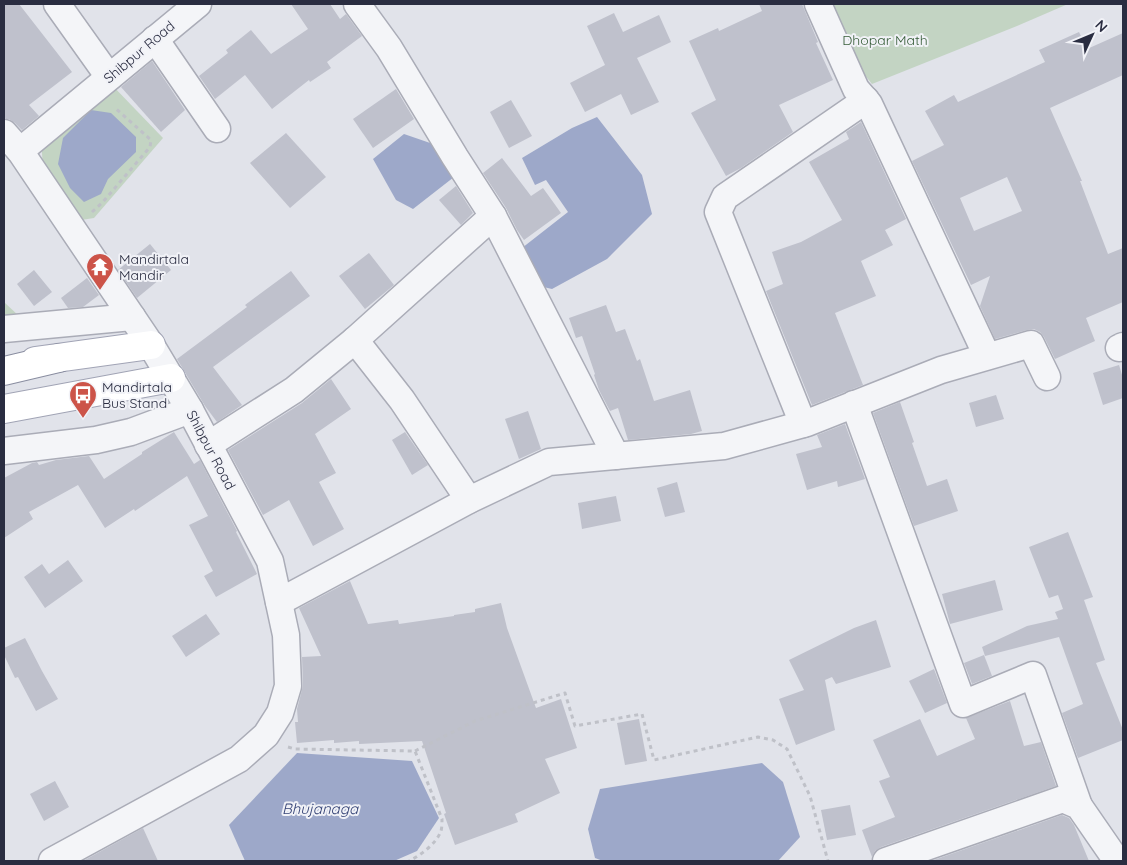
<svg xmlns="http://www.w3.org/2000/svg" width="1127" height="865" viewBox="0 0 1127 865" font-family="Quicksand,sans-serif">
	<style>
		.green { fill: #c3d4c3 }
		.water { fill: #9da8c9 }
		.building { fill: #bfc1cc; fill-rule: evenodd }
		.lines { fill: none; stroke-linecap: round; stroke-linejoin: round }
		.minor-casing { stroke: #aaacb7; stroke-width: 29 }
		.major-casing { stroke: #a1a4b5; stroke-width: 30 }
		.highway-casing { stroke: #898da0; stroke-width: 30 }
		.path { stroke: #bfc1c8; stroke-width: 3; stroke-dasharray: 4 4; stroke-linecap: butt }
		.minor { stroke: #f4f5f8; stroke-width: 26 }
		.major { stroke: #fff; stroke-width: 28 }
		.highway { stroke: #fff; stroke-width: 28 }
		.labels { text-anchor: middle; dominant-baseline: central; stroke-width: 4; stroke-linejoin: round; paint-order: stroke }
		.park-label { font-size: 14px; fill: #375d39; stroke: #f1f2f7 }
		.street-label { font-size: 14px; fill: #2a2d41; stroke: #f1f2f7 }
		.poi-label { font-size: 14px; fill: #2a2d41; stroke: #f1f2f7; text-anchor: start }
		.water-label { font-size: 15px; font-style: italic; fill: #344275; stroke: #f1f2f7 }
	</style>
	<rect width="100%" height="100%" fill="#e1e3ea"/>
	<g class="green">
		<polygon points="827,4 1068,4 1017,26 872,84 859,68"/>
		<polygon points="109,82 163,138 94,218 75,221 43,168 41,138"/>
		<polygon points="4,302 20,317 4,317"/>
	</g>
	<g class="water">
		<polygon points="91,110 111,113 136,137 136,152 108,179 101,194 84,202 70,188 58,164 63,138"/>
		<polygon points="597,117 642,175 652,214 607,259 552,289 535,285 522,248 568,212 546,180 535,185 522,158 572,128"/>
		<polygon points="404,134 433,144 454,177 413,209 396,200 373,159"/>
		<polygon points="297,753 412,761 439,818 417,851 394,861 245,861 229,825"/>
		<polygon points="762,763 783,782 800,837 778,861 603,861 595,858 588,829 600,789"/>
	</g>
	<g class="building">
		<polygon points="4,4 19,4 72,72 29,105 39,116 22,130 15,123 9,119 6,119 4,116"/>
		<polygon points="291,4 330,4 340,19 346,14 362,36 327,62 331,68 310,82 309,80 272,109 245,75 215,99 199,76 228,53 226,50 251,30 271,54 308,29"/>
		<polygon points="759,4 802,4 818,42 816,43 833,80 779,105 793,132 741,168 726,176 691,113 716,100 689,41 718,28 719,31 762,11"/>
		<polygon points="614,13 623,32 659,15 671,42 637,58 659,102 631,115 621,94 585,112 570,83 605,65 587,26"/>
		<path d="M1079 32 1087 49 1123 33V75L1050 108 1082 181H1080L1108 254 1123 248V302L1086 318 1095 341 1055 359 1044 337 1040 332 1034 329 1027 330 995 339 980 306 990 276 971 285 912 161 944 145 925 111 954 95 958 102 1045 62 1039 50ZM1007 177 1022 211 974 231 960 198Z"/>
		<polygon points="152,61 185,110 161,132 121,87"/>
		<polygon points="396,89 414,119 373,148 353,119"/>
		<polygon points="511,100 532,136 509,148 490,112"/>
		<polygon points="861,122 906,219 885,230 893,245 861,261 876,296 835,313 863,385 812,405 766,291 783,284 772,252 801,242 842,220 809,162 849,139 846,132"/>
		<polygon points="286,133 326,177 290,208 250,163"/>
		<polygon points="502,158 531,196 543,188 561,213 524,240 517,230 506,208 483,173"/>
		<polygon points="456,186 473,213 461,225 439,200"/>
		<polygon points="150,244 171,270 137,298 118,270"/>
		<polygon points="369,253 394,285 365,309 339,276"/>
		<polygon points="34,270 52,292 34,306 17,284"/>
		<polygon points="291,271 310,296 213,367 242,405 217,422 205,406 177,359 247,307 245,305"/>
		<polygon points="87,278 99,295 83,307 68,308 61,298"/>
		<polygon points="606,305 616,332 625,329 637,361 640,359 654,401 690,390 702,431 691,434 628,440 618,408 610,411 599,390 594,375 595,374 582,336 576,338 569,318"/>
		<polygon points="1119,365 1123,378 1123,398 1103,405 1093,373"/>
		<polygon points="331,379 351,409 315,434 336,473 319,482 344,529 313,546 289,500 263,515 228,450 302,403"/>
		<polygon points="996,395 1004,419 976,427 969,403"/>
		<polygon points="900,402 914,442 912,443 927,486 947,479 958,511 914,526 873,413"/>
		<polygon points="528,411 541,449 519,459 505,419"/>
		<polygon points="845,424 865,479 838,487 837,481 807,490 796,454 822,447 817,435"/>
		<polygon points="174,432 194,464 200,460 237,531 236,532 257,574 216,597 204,576 213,571 189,525 208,516 187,476 135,511 134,509 105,528 78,485 29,512 33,519 4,538 4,478 32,463 37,462 39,465 56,460 89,456 104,479 142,454 142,452"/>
		<polygon points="405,432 428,465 412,475 392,440"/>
		<polygon points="677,482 685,512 665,517 657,488"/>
		<polygon points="616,496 621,521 582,529 578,503"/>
		<polygon points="1068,532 1093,597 1084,600 1105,660 1096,663 1123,730 1123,740 1078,758 1062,713 1083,704 1059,637 985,656 982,647 1027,626 1058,619 1055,612 1063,609 1058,595 1049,598 1029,547"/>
		<polygon points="68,560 83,581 45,608 24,577 42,564 49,574"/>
		<polygon points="995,580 1003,610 950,624 942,594"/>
		<polygon points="350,581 368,624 398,620 399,624 454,616 454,615 475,612 475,609 501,603 507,628 536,708 561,699 577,748 545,759 560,793 515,814 518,822 455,845 444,814 446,813 422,741 359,744 359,741 334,743 334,740 297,743 295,722 298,722 297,709 303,686 302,657 321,656 299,608"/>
		<polygon points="206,614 220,634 186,657 172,636"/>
		<polygon points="876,620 891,667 836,684 832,677 825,680 835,730 796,745 779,699 804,690 789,660 854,628"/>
		<polygon points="25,638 42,671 58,699 36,711 18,677 15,678 4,655 4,648"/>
		<polygon points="984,655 992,676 972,684 964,663"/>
		<polygon points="934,669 947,703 925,713 909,681"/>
		<polygon points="1010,701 1024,746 1041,742 1056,786 881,847 875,851 872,857 862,830 895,817 879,781 890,777 873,740 920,719 937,756 975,739 966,718"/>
		<polygon points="639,719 647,761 625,765 617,723"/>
		<polygon points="55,781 69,807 44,821 30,794"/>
		<polygon points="850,805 856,835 827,840 821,810"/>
		<polygon points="1062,815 1069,818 1074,825 1089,861 931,861"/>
		<polygon points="143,828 158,861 83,861"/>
	</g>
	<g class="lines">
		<defs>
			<g id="minor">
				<polyline points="57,4 109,77"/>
				<polyline points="357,4 389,48 455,157 493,216 616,456"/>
				<polyline points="818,4 856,89 869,104 987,356"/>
				<polyline points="155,39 217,129"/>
				<polyline points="4,133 20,151 151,345 190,410 270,561 286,635 288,686 280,713 266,735 239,759 52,861"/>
				<polyline points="20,151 198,4"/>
				<polyline points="4,329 132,317"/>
				<polyline points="355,340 402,400 469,500"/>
				<polyline points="1119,348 1123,346"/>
				<polyline points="854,404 963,704 1033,675 1079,806"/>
				<polyline points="803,424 718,212 725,197 866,100"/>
				<polyline points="208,445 294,390 355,340 493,216"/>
				<polyline points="4,451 96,440 131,432 190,410"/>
				<polyline points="279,602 469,500 549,462 724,446 807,423 941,370 1031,344 1047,377"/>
				<polyline points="886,861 1063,799 1079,806 1117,861"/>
			</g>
			<g id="major">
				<polyline points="35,361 151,345"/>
				<polyline points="4,409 171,378"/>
			</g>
			<polyline id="highway" points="4,371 59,358"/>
		</defs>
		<use href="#minor" class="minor-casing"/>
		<use href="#major" class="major-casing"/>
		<use href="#highway" class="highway-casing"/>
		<g class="path">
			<polyline points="92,212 102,203 150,147 151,140 114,107"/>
			<path d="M288 747 295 749 415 751 442 819C442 822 442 828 441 831 436 844 421 855 409 861"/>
			<polyline points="415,751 475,721 565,693 575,726 642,714 654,760 758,737 773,740 787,749 810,796 828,861"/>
		</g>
		<use href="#minor" class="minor"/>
		<use href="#major" class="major"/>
		<use href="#highway" class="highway"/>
	</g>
	<defs>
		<symbol id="temple-pin" viewBox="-11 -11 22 30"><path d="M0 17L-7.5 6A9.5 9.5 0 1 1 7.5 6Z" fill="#cc5449" stroke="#f1f2f7"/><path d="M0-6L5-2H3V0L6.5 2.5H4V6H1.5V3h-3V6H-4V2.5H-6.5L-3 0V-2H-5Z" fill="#fff"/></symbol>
		<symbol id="bus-pin" viewBox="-11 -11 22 30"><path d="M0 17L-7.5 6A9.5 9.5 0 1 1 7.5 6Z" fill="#cc5449" stroke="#f1f2f7"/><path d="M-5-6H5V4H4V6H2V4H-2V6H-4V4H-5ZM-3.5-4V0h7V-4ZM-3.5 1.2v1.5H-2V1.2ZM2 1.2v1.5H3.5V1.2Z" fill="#fff"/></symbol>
	</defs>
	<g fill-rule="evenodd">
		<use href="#temple-pin" x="84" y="251" width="32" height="43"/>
		<use href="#bus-pin" x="67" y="379" width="32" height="43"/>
	</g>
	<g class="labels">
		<g class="park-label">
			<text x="885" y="40">Dhopar Math</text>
		</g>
		<g class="street-label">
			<text transform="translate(139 52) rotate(-40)">Shibpur Road</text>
			<text transform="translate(211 450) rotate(62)">Shibpur Road</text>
		</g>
		<g class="poi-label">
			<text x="119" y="259">Mandirtala<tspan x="119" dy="16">Mandir</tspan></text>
			<text x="102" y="387">Mandirtala<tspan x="102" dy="16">Bus Stand</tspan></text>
		</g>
		<g class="water-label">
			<text x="320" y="808">Bhujanaga</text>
		</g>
	</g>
	<rect width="1127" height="865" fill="none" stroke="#2a2d41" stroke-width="10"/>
	<g transform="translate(1092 35) rotate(46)" stroke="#f1f2f7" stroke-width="4" paint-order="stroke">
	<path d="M0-4L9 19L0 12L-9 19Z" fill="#2a2d41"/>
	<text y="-8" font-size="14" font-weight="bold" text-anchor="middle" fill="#2a2d41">N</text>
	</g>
</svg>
